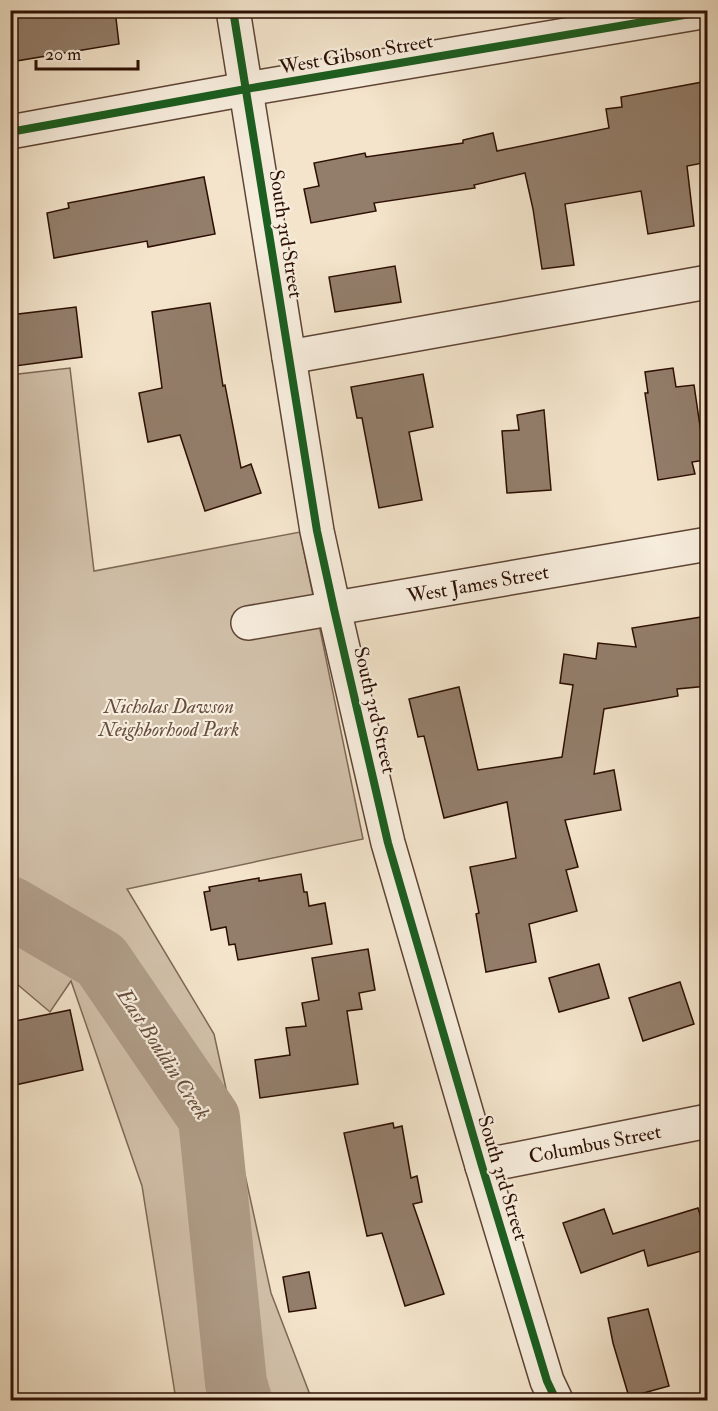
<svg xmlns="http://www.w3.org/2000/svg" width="718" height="1411" viewBox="0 0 718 1411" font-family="'IM FELL Double Pica',serif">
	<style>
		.green { fill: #d1c0a9; stroke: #7e6856; stroke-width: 1.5 }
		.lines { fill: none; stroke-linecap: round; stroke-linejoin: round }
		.river { stroke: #af9c87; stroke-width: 62 }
		.building { fill: #937e6b; stroke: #2c0f03; stroke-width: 1.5 }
		.minor-casing { stroke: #5e4435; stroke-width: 36 }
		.minor { stroke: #f7eddd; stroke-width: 33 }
		.cycleway-casing { stroke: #f7eddd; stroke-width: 11 }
		.cycleway { stroke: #1b5e20; stroke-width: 8 }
		.labels { text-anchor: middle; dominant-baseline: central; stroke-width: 4.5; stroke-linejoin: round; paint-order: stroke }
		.street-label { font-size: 20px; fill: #2c0f03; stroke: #f7eddd }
		.park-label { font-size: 20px; font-style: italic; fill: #664d3d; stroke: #f7eddd }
		.water-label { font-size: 21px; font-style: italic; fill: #674e3e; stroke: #f7eddd }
	</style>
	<rect width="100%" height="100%" fill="#f3e4cb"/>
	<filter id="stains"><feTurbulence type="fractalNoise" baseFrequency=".00333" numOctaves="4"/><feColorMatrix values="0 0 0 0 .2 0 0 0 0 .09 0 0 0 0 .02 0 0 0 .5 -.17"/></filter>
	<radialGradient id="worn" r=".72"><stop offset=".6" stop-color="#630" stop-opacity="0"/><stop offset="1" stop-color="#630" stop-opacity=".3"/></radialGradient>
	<polygon class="green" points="70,368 94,571 300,532 363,839 127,889 214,1034 271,1293 312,1400 176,1400 142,1186 71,981 50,1012 11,979 10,375"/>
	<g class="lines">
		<polyline class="river" points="10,907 101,960 209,1118 236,1383 241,1400"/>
	</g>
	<g class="building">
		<polygon points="10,10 115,10 119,44 10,62"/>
		<polygon points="708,81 708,162 687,166 694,226 648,234 641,191 565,204 574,265 542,269 533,209 525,173 474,185 475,188 374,203 376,211 311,223 304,189 319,186 314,163 365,153 366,157 463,143 463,140 493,133 497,151 609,128 606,109 622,107 621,97"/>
		<polygon points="204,177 215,234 148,247 147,241 54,258 47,213 69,208 68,203"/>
		<polygon points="395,266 401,302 335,312 329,277"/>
		<polygon points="210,303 223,386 225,385 241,468 251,464 261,493 205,511 180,435 148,442 139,393 162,388 152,312"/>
		<polygon points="76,307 82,357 15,366 10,332 10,315"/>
		<polygon points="673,368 676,387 694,385 705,460 692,462 695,474 658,480 645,393 648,393 645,372"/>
		<polygon points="423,374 433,427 409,432 422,500 379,508 362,418 357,418 351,387"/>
		<polygon points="544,410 551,490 507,493 502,431 519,430 517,415"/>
		<polygon points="708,616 708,686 677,689 678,696 604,709 594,774 614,770 621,810 565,820 578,867 566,870 577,911 529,924 536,962 486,972 476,914 479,913 470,867 516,858 507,802 444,818 424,736 418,737 409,699 459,687 478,770 562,757 573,685 560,683 564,654 596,659 598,643 636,647 632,628"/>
		<polygon points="301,874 304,892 307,892 309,906 325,903 332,944 238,960 235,944 229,945 226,927 211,930 204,892 210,891 209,887 259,878 259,881"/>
		<polygon points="368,949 375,990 359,993 362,1009 347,1011 358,1084 260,1098 255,1060 290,1055 286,1028 306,1026 302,1003 319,1000 312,958"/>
		<polygon points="599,964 609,998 559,1012 549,978"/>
		<polygon points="680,982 694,1024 643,1041 629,998"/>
		<polygon points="70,1010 83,1070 15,1085 10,1066 10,1022"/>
		<polygon points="393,1123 394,1128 402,1126 411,1178 417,1176 422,1202 413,1204 444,1294 405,1306 382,1233 367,1236 344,1133"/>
		<polygon points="698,1208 708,1240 708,1249 648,1266 644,1250 581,1273 563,1223 604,1209 613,1234"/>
		<polygon points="309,1272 316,1308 289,1312 283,1277"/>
		<polygon points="648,1309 669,1386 629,1397 613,1343 608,1318"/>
	</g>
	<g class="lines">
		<defs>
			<g id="minor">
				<polyline points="233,10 317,531 334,609 388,843 482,1166 547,1381 556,1400"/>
				<polyline points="10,132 246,89 708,11"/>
				<polyline points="289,357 708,282"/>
				<polyline points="248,623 708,544"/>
				<polyline points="482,1166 708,1121"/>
			</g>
		</defs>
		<use href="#minor" class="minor-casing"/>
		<use href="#minor" class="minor"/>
		<defs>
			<g id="cycleway">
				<polyline points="233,10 317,531 334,609 388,843 482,1166 547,1381 556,1400"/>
				<polyline points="10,132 246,89 708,11"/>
			</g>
		</defs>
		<use href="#cycleway" class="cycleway-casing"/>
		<use href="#cycleway" class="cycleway"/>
	</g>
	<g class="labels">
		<g class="street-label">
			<text transform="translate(356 54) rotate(-10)">West Gibson Street</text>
			<text transform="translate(286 234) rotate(81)">South 3rd Street</text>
			<text transform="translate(478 584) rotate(-10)">West James Street</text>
			<text transform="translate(375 710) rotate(77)">South 3rd Street</text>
			<text transform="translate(595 1144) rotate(-11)">Columbus Street</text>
			<text transform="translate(503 1178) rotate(73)">South 3rd Street</text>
		</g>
		<g class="park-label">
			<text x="169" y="706">Nicholas Dawson<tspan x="169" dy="23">Neighborhood Park</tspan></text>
		</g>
		<g class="water-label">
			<text transform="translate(163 1054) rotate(57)">East Bouldin Creek</text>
		</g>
	</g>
	<rect width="718" height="1411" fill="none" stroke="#f3e4cb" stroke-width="36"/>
	<rect x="12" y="12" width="694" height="1387" fill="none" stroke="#2c0f03" stroke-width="3"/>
	<rect x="18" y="18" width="682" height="1375" fill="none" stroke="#2c0f03" stroke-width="1.5"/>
	<path d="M36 60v9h102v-9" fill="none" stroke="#2c0f03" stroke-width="3"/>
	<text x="45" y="60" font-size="18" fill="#2c0f03" stroke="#f7eddd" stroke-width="4.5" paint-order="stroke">20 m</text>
	<rect width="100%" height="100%" filter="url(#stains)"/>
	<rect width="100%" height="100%" fill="url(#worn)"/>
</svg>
